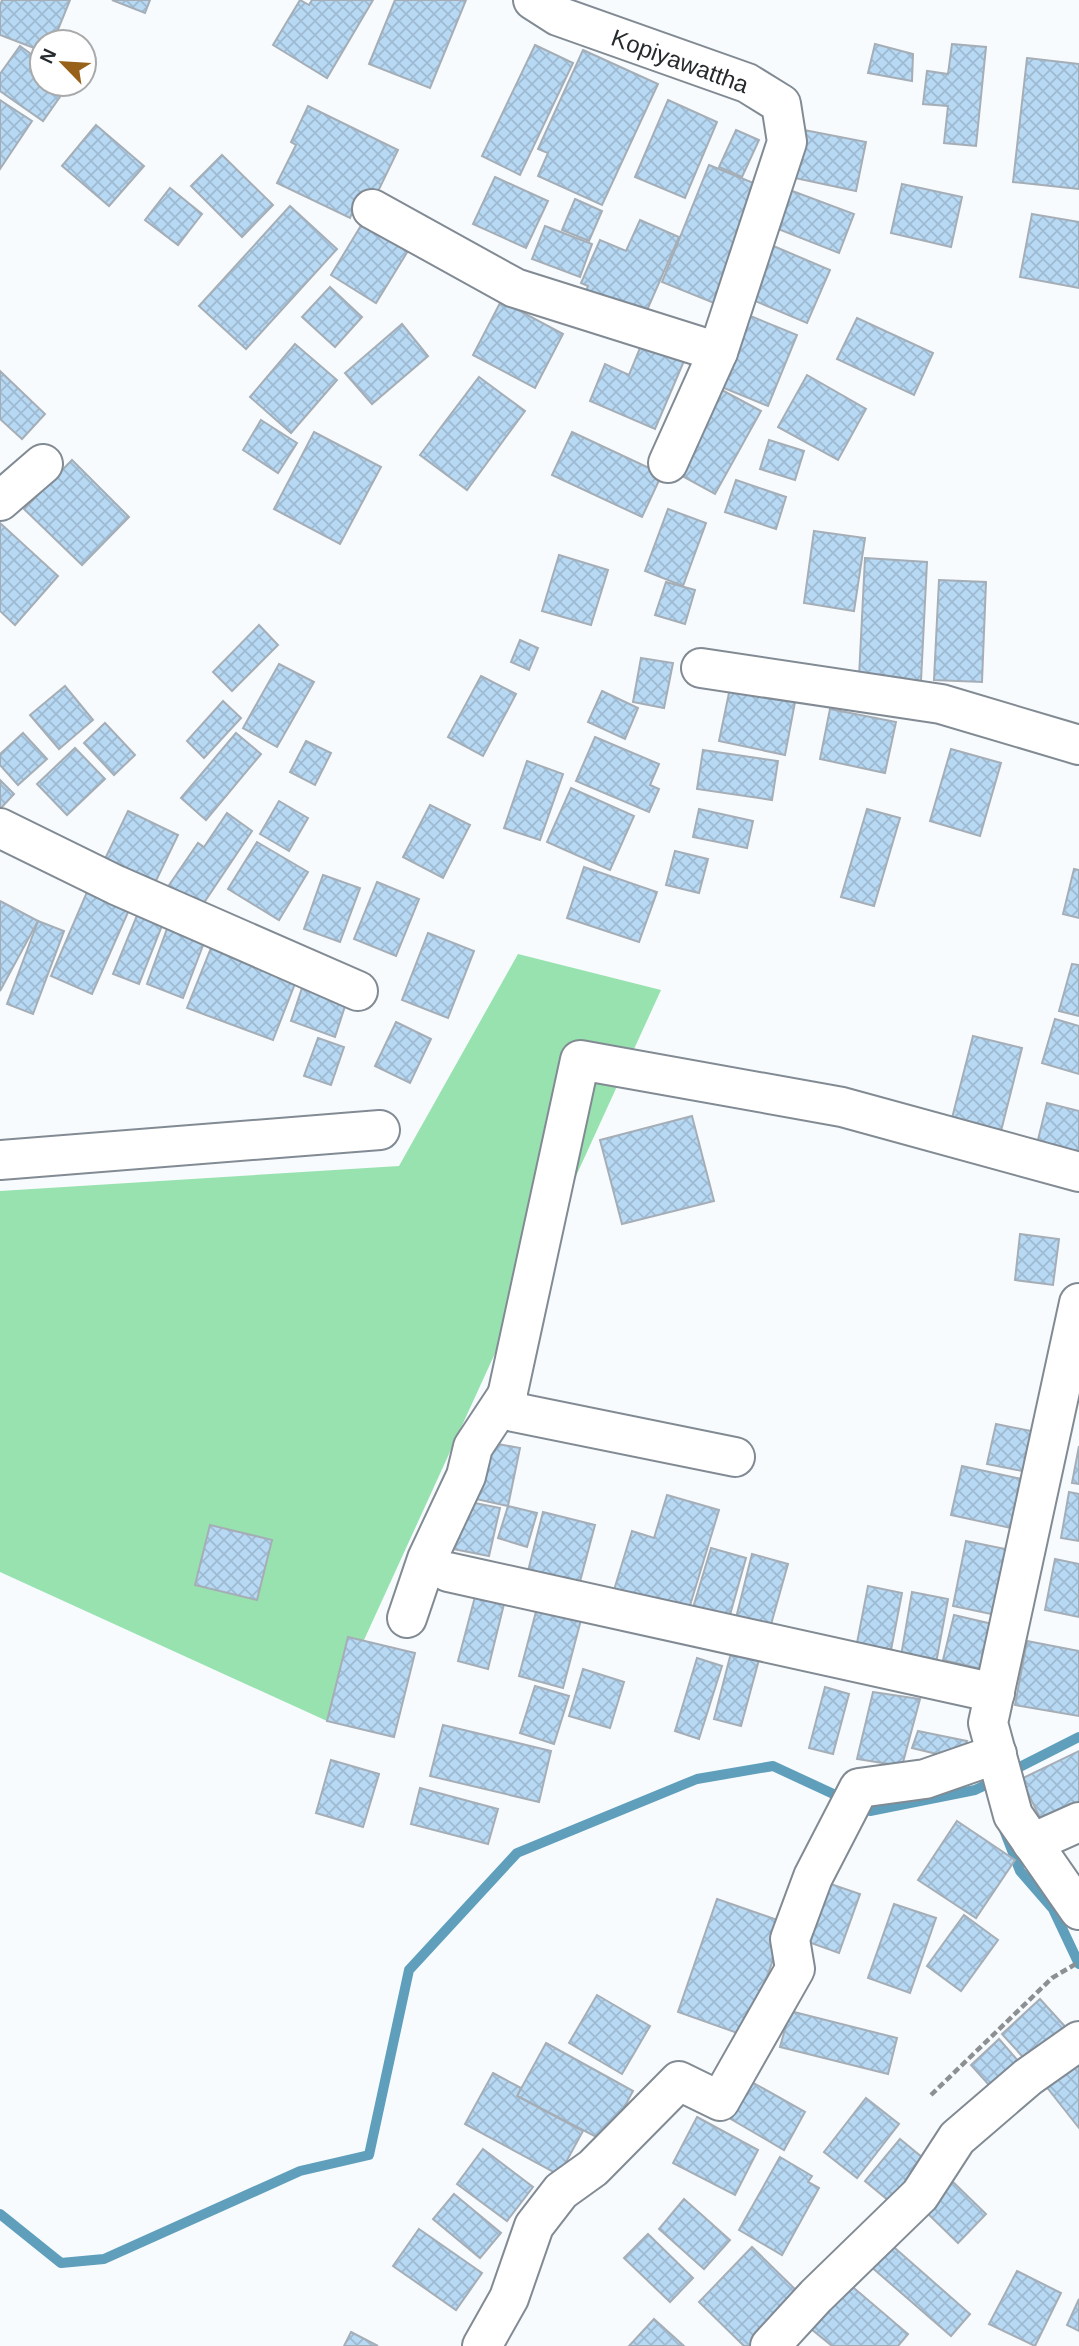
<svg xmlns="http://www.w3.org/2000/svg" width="1079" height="2346" viewBox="0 0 1079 2346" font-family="Arial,sans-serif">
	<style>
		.green { fill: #98e2af }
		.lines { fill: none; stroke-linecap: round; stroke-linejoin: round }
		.stream { stroke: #5f9fbb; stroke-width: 10 }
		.building { fill: url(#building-cross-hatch); stroke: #a5aeb6; stroke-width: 2 }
		.street-casing { stroke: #828b93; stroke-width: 42 }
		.path { stroke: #8c9093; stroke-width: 4.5; stroke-dasharray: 7 3.5; stroke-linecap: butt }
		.street { stroke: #fff; stroke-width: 38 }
		.labels { text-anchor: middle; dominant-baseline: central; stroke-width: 6; stroke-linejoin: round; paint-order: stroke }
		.street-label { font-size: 24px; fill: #272b2e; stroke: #fff }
	</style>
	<defs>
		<pattern id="building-cross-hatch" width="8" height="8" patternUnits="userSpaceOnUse" patternTransform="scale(1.75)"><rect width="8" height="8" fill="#b8d9f4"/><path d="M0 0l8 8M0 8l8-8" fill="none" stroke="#9ebad2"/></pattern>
	</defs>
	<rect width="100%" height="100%" fill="#f7fbfe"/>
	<polygon class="green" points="518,954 661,990 327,1721 0,1572 0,1191 399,1166"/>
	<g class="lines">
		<g class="stream">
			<polyline points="1010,1772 1079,1737"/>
			<polyline points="1004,1830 1020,1871 1053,1909 1079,1964"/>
			<polyline points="0,2214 61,2263 104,2259 300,2171 369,2155 409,1970 517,1853 697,1779 773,1766 870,1811 975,1790 996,1780"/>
		</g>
	</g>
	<g class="building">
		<polygon points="2,0 70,0 53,42 42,42 42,51 0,35 0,6"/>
		<polygon points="112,0 150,0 145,13"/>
		<polygon points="300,0 309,5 312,0 373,0 327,78 273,45"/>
		<polygon points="395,0 466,0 430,88 369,64"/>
		<polygon points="875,44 913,54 912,81 868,73"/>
		<polygon points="952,44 986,47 976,146 944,143 948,106 923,104 927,71 948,74"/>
		<polygon points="535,45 573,63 520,175 482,156"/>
		<polygon points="20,46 42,62 42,84 69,84 43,121 0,91 0,74"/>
		<polygon points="583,50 658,84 602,205 538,176 548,153 538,149"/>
		<polygon points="1027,58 1079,64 1079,189 1013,182"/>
		<polygon points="0,100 32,121 0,169"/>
		<polygon points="668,100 717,122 685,198 635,177"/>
		<polygon points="308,106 398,150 369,210 356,204 350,218 277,183 296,145 291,142"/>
		<polygon points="96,125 144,166 109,206 62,166"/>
		<polygon points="736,130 759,140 742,177 719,167"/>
		<polygon points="804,130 866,142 856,191 795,178"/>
		<polygon points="222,155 273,205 242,237 191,186"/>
		<polygon points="709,165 761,186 714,303 662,282"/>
		<polygon points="495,177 548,201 526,248 473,224"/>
		<polygon points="902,184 962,197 951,247 891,233"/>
		<polygon points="170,188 202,214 178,245 145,220"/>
		<polygon points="787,189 854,214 839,253 773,227"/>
		<polygon points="575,199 602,211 589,241 562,230"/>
		<polygon points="290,206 337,249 246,349 199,306"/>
		<polygon points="368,214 414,241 376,303 331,275"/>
		<polygon points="1032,214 1079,222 1079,288 1020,277"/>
		<polygon points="640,220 679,237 641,324 583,299 588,286 581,283 600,240 626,251"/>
		<polygon points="545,226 592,244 580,277 532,259"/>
		<polygon points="771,245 830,270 807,323 748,298"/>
		<polygon points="330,287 362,317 335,347 302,317"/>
		<polygon points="501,301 563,334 535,388 473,355"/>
		<polygon points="748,315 797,335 768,406 719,386"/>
		<polygon points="857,318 933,353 914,395 837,359"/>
		<polygon points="402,324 428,356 372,404 345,373"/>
		<polygon points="642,343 684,361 655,429 590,401 605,364 629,375"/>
		<polygon points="295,344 337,380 291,433 250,397"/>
		<polygon points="0,371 45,414 22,439 0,419"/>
		<polygon points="807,375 866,409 838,460 778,427"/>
		<polygon points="479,377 525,411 467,490 420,455"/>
		<polygon points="720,389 761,411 715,494 675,472"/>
		<polygon points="261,420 297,443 278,473 243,450"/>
		<polygon points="314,432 381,467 340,544 274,509"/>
		<polygon points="572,432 662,474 642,517 552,475"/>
		<polygon points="769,440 804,451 795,480 760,469"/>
		<polygon points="72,460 129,517 82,565 24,509"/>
		<polygon points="736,480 786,497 776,529 725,512"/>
		<polygon points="668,509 706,523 683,586 645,571"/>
		<polygon points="0,523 58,576 15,625 0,611"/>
		<polygon points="814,531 865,538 854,611 804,603"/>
		<polygon points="559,555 608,570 591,625 542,611"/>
		<polygon points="865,558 927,562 921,681 859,677"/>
		<polygon points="939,580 986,582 982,682 934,680"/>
		<polygon points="666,582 695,590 685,624 655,615"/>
		<polygon points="259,625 278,645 232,691 213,672"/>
		<polygon points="520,640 538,648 529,670 511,662"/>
		<polygon points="641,658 673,663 664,708 633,702"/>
		<polygon points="279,664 314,682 277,747 243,728"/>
		<polygon points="481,676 516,694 483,756 448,737"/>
		<polygon points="65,686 93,720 59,749 30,715"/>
		<polygon points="730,688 795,702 785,755 719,741"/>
		<polygon points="602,691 638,708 625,739 588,722"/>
		<polygon points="223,701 241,718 204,758 187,741"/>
		<polygon points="830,709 896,722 885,773 820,759"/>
		<polygon points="105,723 135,755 114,775 84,743"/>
		<polygon points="23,733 47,759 18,785 0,765 0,754"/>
		<polygon points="236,733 261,754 206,820 181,798"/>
		<polygon points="595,737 659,764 650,785 659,789 649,812 576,781"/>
		<polygon points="306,741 331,753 315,785 290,772"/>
		<polygon points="75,748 105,779 67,815 37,784"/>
		<polygon points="951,749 1001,763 980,836 930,821"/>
		<polygon points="703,750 778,761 772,800 697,789"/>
		<polygon points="527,761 563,774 540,840 504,828"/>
		<polygon points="0,780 14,794 1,808 0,807"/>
		<polygon points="571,788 634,816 610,870 547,842"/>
		<polygon points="279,801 308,818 289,851 260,834"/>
		<polygon points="430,805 470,825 443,878 403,857"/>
		<polygon points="699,809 753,821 747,848 693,837"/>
		<polygon points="867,809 900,818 874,906 841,897"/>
		<polygon points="128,811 178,835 153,887 103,863"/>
		<polygon points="227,813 252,831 195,916 163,894 198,843 204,847"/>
		<polygon points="257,842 308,872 279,920 228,889"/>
		<polygon points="675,851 708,859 699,893 666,885"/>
		<polygon points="584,867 657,892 639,942 567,918"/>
		<polygon points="1074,869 1079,870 1079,918 1063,914"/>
		<polygon points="323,875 360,888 340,942 304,929"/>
		<polygon points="377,882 419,899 396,956 354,939"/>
		<polygon points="87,892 129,910 92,994 51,976"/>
		<polygon points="0,901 38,921 0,991"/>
		<polygon points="138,913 163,923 139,984 113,974"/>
		<polygon points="38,921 64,931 33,1014 7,1004"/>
		<polygon points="168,926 205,940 183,998 147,984"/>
		<polygon points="428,933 474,951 448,1018 402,1000"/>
		<polygon points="211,948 296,981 273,1040 187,1008"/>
		<polygon points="1072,964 1079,965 1079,1016 1059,1011"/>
		<polygon points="303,985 347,1000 335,1037 291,1021"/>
		<polygon points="1055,1019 1079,1026 1079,1074 1042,1063"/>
		<polygon points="396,1022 431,1039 410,1083 375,1066"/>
		<polygon points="973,1036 1022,1048 1000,1135 951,1122"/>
		<polygon points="318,1038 344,1047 331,1085 304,1076"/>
		<polygon points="1047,1103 1079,1111 1079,1159 1036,1148"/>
		<polygon points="692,1116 714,1201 622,1224 600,1140"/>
		<polygon points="1020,1234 1059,1239 1053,1285 1015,1280"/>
		<polygon points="996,1424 1041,1433 1032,1473 987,1464"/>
		<polygon points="487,1442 520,1448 508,1506 476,1499"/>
		<polygon points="1079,1446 1079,1484 1072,1483"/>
		<polygon points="962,1466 1031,1481 1020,1530 951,1515"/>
		<polygon points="1069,1492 1079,1494 1079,1541 1061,1538"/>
		<polygon points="667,1495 719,1510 688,1612 614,1590 632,1531 654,1538"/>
		<polygon points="465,1501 500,1508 489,1556 453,1549"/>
		<polygon points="508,1506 537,1513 527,1547 498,1538"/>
		<polygon points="543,1512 595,1525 578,1589 527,1575"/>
		<polygon points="210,1525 272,1540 257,1600 195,1585"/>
		<polygon points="966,1541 1015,1551 1001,1616 953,1606"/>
		<polygon points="711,1548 746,1558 728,1622 692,1611"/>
		<polygon points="752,1554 788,1564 768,1635 734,1626"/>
		<polygon points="1055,1559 1079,1564 1079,1617 1045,1610"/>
		<polygon points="868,1586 902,1593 891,1650 857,1643"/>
		<polygon points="912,1592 948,1599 936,1663 901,1656"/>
		<polygon points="476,1593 505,1600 488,1669 458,1661"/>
		<polygon points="538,1604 582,1616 563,1688 519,1676"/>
		<polygon points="954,1615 1001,1626 990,1671 943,1660"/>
		<polygon points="348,1637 415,1653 394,1737 327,1721"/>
		<polygon points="1027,1641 1079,1651 1079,1716 1015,1705"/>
		<polygon points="732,1649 760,1656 741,1726 714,1719"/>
		<polygon points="697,1658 722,1666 699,1739 675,1731"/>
		<polygon points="583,1669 624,1682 610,1728 569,1716"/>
		<polygon points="535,1686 569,1696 554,1744 520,1733"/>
		<polygon points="825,1687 849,1694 833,1754 809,1748"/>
		<polygon points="873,1692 920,1699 902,1766 857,1759"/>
		<polygon points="443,1725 551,1751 539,1802 430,1776"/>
		<polygon points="918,1731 967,1741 958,1759 912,1748"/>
		<polygon points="1079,1751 1079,1812 1045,1828 1021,1779"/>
		<polygon points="331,1760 379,1774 363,1827 316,1813"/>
		<polygon points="420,1788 498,1809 488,1844 411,1824"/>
		<polygon points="957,1821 1015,1860 976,1918 918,1880"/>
		<polygon points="822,1881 860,1894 839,1953 800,1939"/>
		<polygon points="717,1899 786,1923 746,2036 678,2012"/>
		<polygon points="894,1904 936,1918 910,1993 868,1978"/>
		<polygon points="964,1915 998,1940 961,1991 927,1966"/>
		<polygon points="597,1995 650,2026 622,2074 569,2043"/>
		<polygon points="1040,1999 1070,2032 1032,2067 1002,2034"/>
		<polygon points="790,2011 897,2038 888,2074 780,2047"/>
		<polygon points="999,2039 1026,2070 999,2096 971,2065"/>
		<polygon points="546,2043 633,2091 606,2142 517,2096"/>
		<polygon points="1079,2058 1079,2128 1045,2085"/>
		<polygon points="493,2073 521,2088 517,2096 583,2131 559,2175 465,2124"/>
		<polygon points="750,2081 805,2112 784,2150 729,2118"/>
		<polygon points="866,2098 899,2124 857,2178 824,2152"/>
		<polygon points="697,2117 758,2150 735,2195 673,2163"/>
		<polygon points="900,2139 929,2163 894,2205 865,2181"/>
		<polygon points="483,2149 533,2187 507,2221 457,2184"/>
		<polygon points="780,2157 812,2176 808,2182 819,2188 782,2255 739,2230"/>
		<polygon points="952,2181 986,2214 958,2243 924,2210"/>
		<polygon points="454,2194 501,2233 480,2258 433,2219"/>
		<polygon points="684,2199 730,2240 704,2269 659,2229"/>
		<polygon points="419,2229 482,2273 456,2310 393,2266"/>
		<polygon points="648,2234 693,2278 670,2302 624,2258"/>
		<polygon points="888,2242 970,2314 951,2336 869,2265"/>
		<polygon points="752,2247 802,2296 753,2346 744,2346 699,2302"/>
		<polygon points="1017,2271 1061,2293 1035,2346 989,2324"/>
		<polygon points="848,2283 908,2334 898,2346 832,2346 810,2328"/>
		<polygon points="1079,2299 1079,2331 1067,2325"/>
		<polygon points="654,2319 684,2346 629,2346"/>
		<polygon points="351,2332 378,2346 344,2346"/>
	</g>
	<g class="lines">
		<defs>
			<g id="street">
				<polyline points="533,0 558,16 747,83 781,104 787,142 718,352 668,463"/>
				<polyline points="372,209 515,288 718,352"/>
				<polyline points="0,501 43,464"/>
				<polyline points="701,668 941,704 1079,745"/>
				<polyline points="0,828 116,885 358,991"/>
				<polyline points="0,1160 380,1130"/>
				<polyline points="1079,1303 988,1723 1013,1815 1079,1910"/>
				<polyline points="735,1457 504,1410 580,1060 842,1107 1079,1172"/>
				<polyline points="448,1572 995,1693"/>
				<polyline points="407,1618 427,1559 466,1476 473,1447 508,1394"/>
				<polyline points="1032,1843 1079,1822"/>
				<polyline points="482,2346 509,2298 534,2226 561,2191 593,2168 679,2081 720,2101 795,1969 790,1939 813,1877 859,1788 925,1779 997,1754"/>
				<polyline points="770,2346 816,2296 920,2195 957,2138 1028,2077 1079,2041"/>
			</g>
		</defs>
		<use href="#street" class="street-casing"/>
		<polyline class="path" points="931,2095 1052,1978 1079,1962"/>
		<use href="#street" class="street"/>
	</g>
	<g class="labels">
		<g class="street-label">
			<text transform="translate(680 61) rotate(20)">Kopiyawattha</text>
		</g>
	</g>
	<g transform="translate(63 63) rotate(295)"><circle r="33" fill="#ffffff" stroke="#a9aaab" stroke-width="2"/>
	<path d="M0-5L12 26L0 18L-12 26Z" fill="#98611a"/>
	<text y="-10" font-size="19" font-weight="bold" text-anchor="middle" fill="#272b2e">N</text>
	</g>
</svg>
